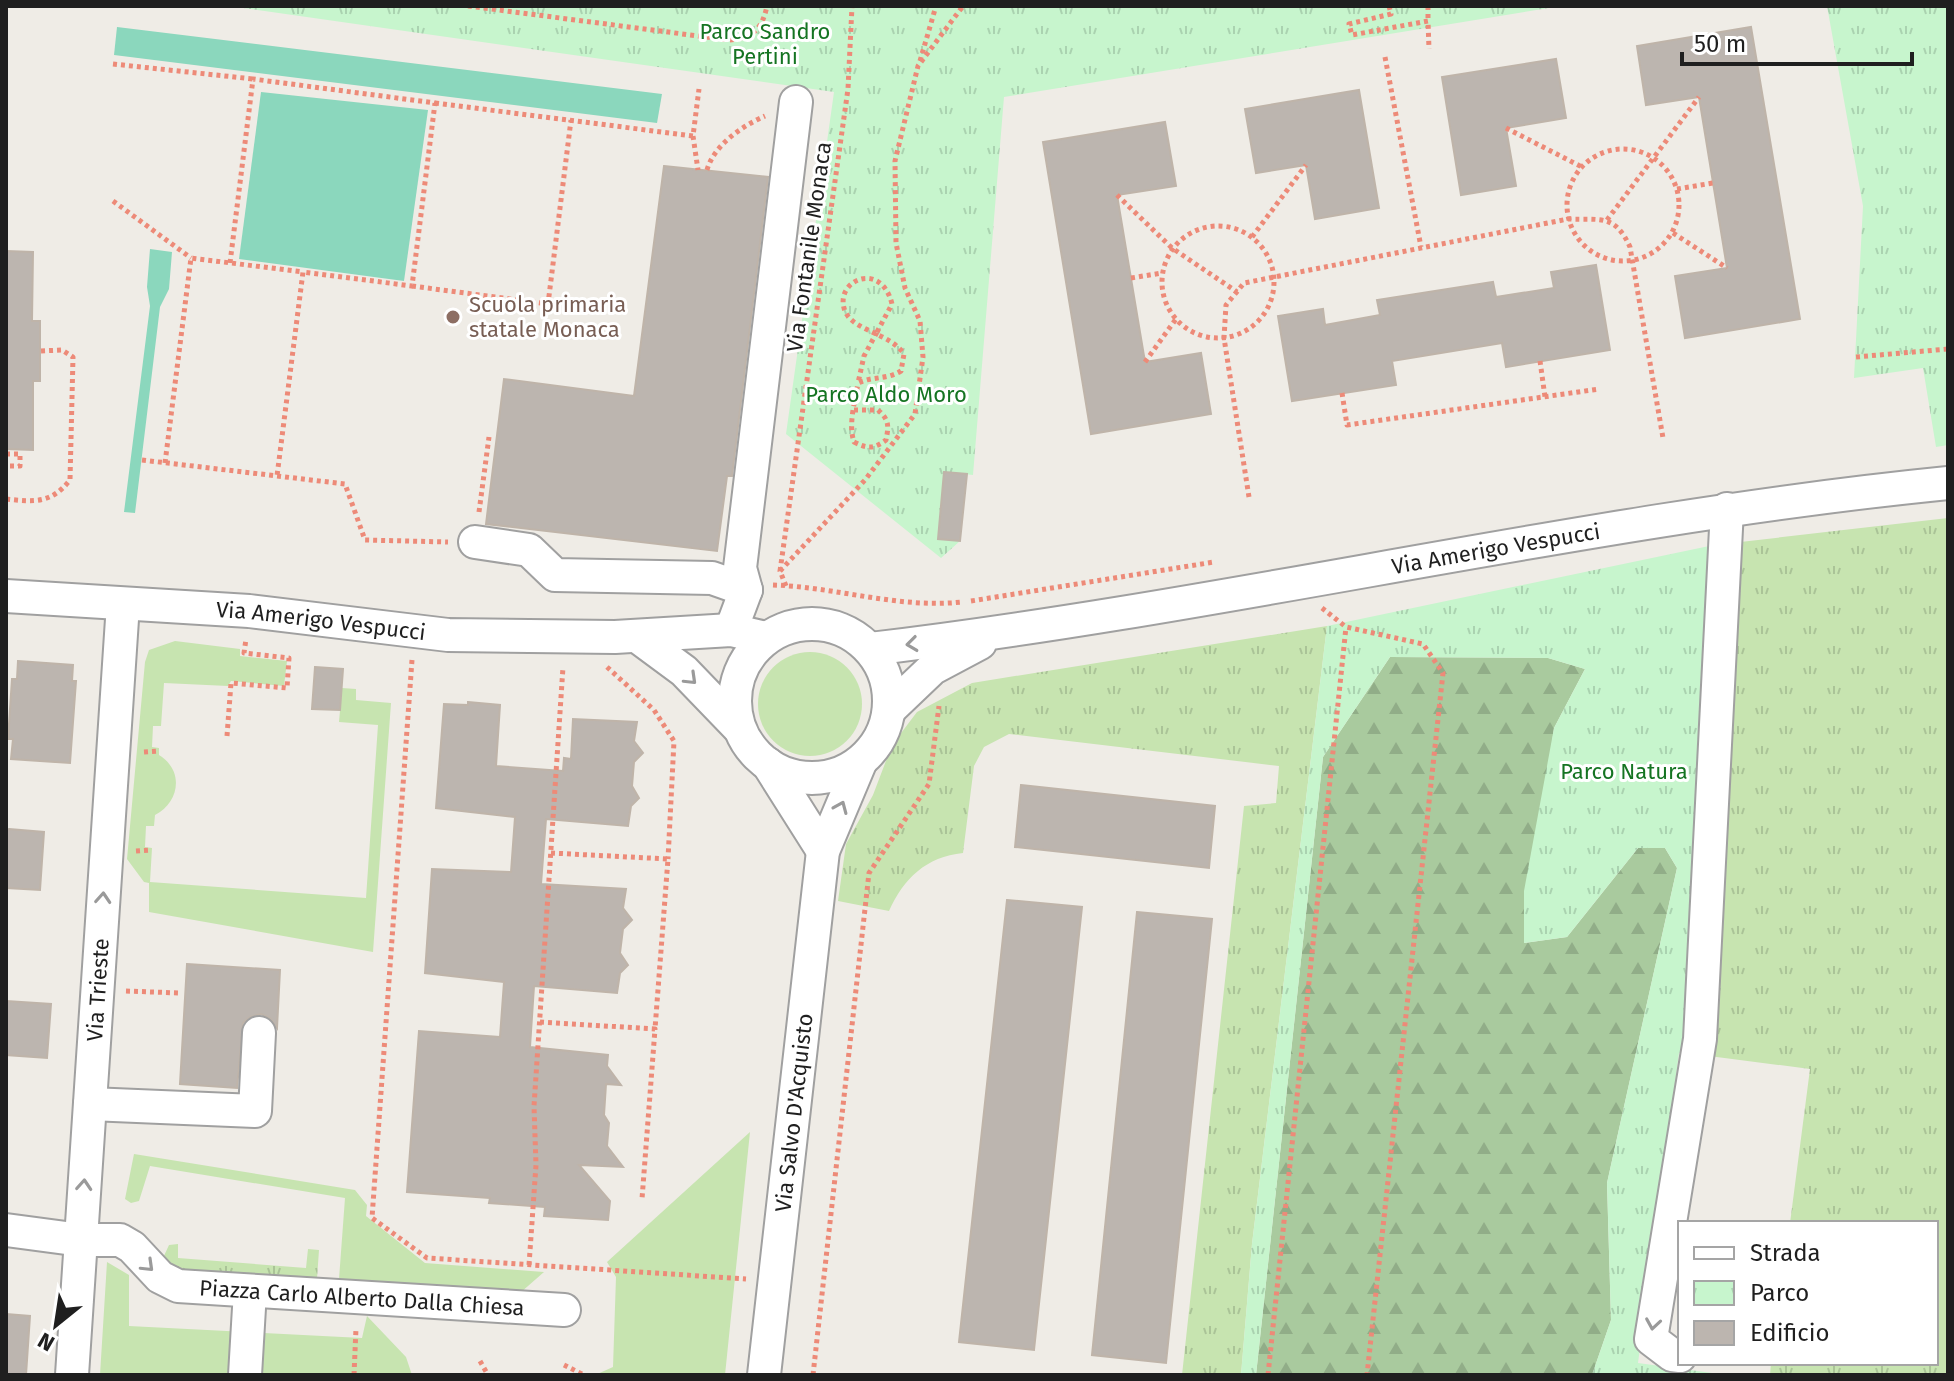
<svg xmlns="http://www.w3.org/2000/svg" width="1954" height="1381" viewBox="0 0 1954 1381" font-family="'Fira Sans',sans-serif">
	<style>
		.grass { fill: url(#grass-tufts) }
		.forest { fill: url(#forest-firs) }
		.park { fill: url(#park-tufts) }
		.garden { fill: #c7e4b0 }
		.pitch { fill: #8bd7bd }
		.building { fill: #bcb5af; stroke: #bfb4a9; stroke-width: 2 }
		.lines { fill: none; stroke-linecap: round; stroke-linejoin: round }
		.minor-casing { stroke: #a0a0a0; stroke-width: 36 }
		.path { stroke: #ed8a78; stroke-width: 5; stroke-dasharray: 4 4; stroke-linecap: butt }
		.minor { stroke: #fff; stroke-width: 32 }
		.oneway { stroke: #9a9a9a }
		.education-dot { fill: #8d6e63; stroke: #fff; stroke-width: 3 }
		.labels { text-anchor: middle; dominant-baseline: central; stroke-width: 6; stroke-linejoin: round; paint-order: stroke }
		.park-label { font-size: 22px; fill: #157422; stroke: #fff }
		.street-label { font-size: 22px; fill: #1f1f1f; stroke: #fff }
		.education-label { font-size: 22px; fill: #785e54; stroke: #fff; text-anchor: start }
	</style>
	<defs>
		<pattern id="grass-tufts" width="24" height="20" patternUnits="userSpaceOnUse" patternTransform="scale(2)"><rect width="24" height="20" fill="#c7e4b0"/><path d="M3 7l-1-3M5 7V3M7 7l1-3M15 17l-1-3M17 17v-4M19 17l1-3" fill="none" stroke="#aac397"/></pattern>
		<pattern id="forest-firs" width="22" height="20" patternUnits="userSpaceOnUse" patternTransform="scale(2)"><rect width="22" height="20" fill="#a9ca9e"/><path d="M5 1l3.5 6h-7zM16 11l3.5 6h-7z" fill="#91ad88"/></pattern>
		<pattern id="park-tufts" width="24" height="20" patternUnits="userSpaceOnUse" patternTransform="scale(2)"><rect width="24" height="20" fill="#c7f5cd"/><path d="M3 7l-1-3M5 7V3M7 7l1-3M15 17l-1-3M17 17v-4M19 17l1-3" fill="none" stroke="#aad2b0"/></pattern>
	</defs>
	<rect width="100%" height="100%" fill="#efece6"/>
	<g class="grass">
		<polygon points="1948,518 1948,1375 1770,1375 1771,1363 1936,1363 1936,1223 1790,1223 1810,1069 1686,1053 1714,545"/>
		<path d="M1327 626 1252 1244 1241 1375H1182L1244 806 1276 803 1279 766 1009 734 984 747 974 766 963 853C926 857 904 878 889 911L838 901 846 844 873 795 892 745 917 712 972 683Z"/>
		<polygon points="178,1244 178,1258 306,1268 308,1249 319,1250 317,1279 174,1269 163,1258 169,1245"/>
	</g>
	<polygon class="forest" points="1390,657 1548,658 1585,669 1554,728 1524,943 1567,937 1638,848 1665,848 1677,868 1607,1183 1611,1320 1592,1375 1256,1375 1323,757"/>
	<g class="park">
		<polygon points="229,6 1561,6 1004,97 973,475 944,472 938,539 960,541 941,558 786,434 834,92"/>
		<polygon points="1827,6 1948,6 1948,445 1936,447 1923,368 1854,378 1863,206"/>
		<polygon points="1714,545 1686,1053 1679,1053 1638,1363 1727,1375 1592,1375 1611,1320 1607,1183 1677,868 1665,848 1638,848 1567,937 1524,943 1524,891 1554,728 1585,669 1548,658 1390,657 1323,757 1256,1375 1241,1375 1252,1244 1327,626"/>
	</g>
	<g class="garden">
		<path d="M175 641 240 649V656L287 661 284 686 231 681 228 686 164 683 161 726H153L152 747 159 748V755C185 771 179 803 155 815L154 826H146L145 847 152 848 150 882 366 898 378 725 339 722 342 688 356 689V700L391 703 373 952 149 912V883L144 882 127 859 145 662 149 650Z"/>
		<circle cx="810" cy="704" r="52"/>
		<polygon points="750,1132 725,1375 595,1375 613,1367 616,1277 607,1262"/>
		<polygon points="134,1154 355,1190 367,1205 366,1216 425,1263 544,1272 520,1293 339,1279 345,1198 150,1166 139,1201 131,1203 125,1199"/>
		<polygon points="107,1262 129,1275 129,1326 362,1338 367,1316 406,1357 412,1375 100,1375"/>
	</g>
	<g class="pitch">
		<polygon points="117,27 662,94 657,123 114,55"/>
		<polygon points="261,92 428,110 404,281 239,259"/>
		<polygon points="150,249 172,252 169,289 160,307 135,513 124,512 150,306 147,287"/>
	</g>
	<g class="building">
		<polygon points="1751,27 1800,319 1685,338 1675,276 1727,268 1699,97 1646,105 1637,46"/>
		<polygon points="1556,59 1566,118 1506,128 1516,186 1461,195 1442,77"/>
		<polygon points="1359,90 1379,208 1315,219 1306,165 1256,173 1245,109"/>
		<polygon points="1165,122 1176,186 1117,195 1145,362 1201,353 1211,414 1091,434 1043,142"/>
		<polygon points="664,166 768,177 732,476 727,476 717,551 486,524 504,379 634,396"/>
		<polygon points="6,251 33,252 32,321 40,321 40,381 33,381 33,450 6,449"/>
		<polygon points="1596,265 1610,350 1506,367 1502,343 1392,361 1396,385 1292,401 1278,316 1323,309 1325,325 1380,315 1377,300 1493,282 1496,297 1554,288 1551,272"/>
		<polygon points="944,472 967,474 960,541 938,539"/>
		<polygon points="18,661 73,665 72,681 76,681 70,763 11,759 13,739 8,739 12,679 17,679"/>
		<polygon points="315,667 343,669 340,710 312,709"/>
		<polygon points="468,702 500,705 496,766 563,771 564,758 571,759 573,719 637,722 634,741 643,753 634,762 632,786 639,798 631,806 628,826 546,819 541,884 626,889 623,908 632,920 623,929 620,953 628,965 620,973 617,993 534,986 530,1047 608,1055 607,1066 621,1085 606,1084 604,1115 609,1123 607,1146 623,1167 579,1165 610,1201 608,1220 544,1216 545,1207 489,1203 490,1198 407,1192 419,1031 500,1037 504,982 425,973 432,869 511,872 515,817 436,808 444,704 468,705"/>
		<polygon points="1021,785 1215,806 1209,868 1015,847"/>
		<polygon points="9,829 44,832 40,890 7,888 6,831"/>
		<polygon points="1007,900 1082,907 1034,1350 959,1342"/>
		<polygon points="1137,912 1212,919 1166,1363 1092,1355"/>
		<polygon points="187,964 280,970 277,1028 270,1018 261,1014 250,1017 243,1023 237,1088 180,1084"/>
		<polygon points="6,1001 51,1004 47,1058 6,1055"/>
		<polygon points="6,1314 30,1316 26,1375 6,1375"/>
	</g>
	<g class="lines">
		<defs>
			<g id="minor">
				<polyline points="475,542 529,550 555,575 712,578 746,590"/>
				<path id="s1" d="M6 596 249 611 448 635 615 637 731 630 766 638"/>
				<circle cx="812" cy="701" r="77"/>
				<polyline points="731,630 746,590 740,568 796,102"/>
				<polyline points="638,637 684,671 738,727"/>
				<path id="s2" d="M870 649C1231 606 1586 519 1948 483"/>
				<polyline points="890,709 933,668 980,643"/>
				<polyline points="768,764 823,851"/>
				<polyline points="90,1104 255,1111 259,1033"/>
				<path id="s3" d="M6 1230 81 1240H120L132 1247 160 1277 178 1286 564 1310"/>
				<polyline points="1680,1356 1672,1355 1651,1339 1700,1039 1727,509"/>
				<path id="s4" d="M72 1375 123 604"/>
				<polyline points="245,1375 250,1291"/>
				<path id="s5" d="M764 1375 823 851 860 763"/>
			</g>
		</defs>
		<use href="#minor" class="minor-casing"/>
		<g class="path">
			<path d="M468 6 729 40C753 38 762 29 767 6"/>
			<polyline points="1389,6 1391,14 1349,24 1352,35 1428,21 1429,49"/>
			<polyline points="1428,6 1428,21"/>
			<polyline points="1385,57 1421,247"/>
			<polyline points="920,61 936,6"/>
			<polyline points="113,64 253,79"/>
			<polyline points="435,103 693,136 699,89"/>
			<polyline points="1506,128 1582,167"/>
			<polyline points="693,136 698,170"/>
			<circle cx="1623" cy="205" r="56"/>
			<path d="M707 170C714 145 742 126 765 116"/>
			<polyline points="1677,189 1713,183"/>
			<polyline points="1117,195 1172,248 1237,292"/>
			<polyline points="113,201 191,258"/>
			<polyline points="1607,220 1699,97"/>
			<circle cx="1218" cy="282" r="56"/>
			<polyline points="1673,233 1727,268"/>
			<polyline points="1252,237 1306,165"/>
			<polyline points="230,263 253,79 435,103 412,286 303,272"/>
			<polyline points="1131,278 1162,273"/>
			<polyline points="412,286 548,304 571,120"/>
			<path d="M877 332 892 304C881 259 833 281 845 311 853 331 890 333 904 354L901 371C886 380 873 376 858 383L864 356 877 332"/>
			<polyline points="1856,357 1948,349"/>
			<polyline points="1540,361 1545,397"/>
			<polyline points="1145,362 1176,319"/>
			<polyline points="1342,393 1347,425 1599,389"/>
			<path d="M854 410H878C889 420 889 425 886 440 874 449 868 449 854 442 848 424 855 402 858 383"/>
			<polyline points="6,454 20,454 20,466 6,466"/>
			<polyline points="142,460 345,484 365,540 448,542"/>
			<polyline points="165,463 191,258 303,272 277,476"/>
			<path d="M1249 497 1224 338 1226 305 1244 283 1568 219C1601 220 1615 214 1630 247L1663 438"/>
			<path d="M6 499C34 502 51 504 70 480L73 357 62 350 40 351"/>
			<polyline points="479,512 489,437"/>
			<polyline points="780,571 865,480 915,414 923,357 920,321 905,288 896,243 895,161 918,66 963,6"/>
			<path d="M773 585C836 587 899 609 962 602"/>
			<polyline points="786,586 780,571 848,89 852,6"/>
			<polyline points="971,601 1214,562"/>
			<polyline points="1322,608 1346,627 1423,644 1443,673 1367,1375"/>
			<polyline points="412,660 372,1218 427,1258 746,1279"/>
			<polyline points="607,667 654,710 674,741 668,859"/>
			<polyline points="227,736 231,683 287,688 289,658 244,653 246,639"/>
			<polyline points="144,752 159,751"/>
			<polyline points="136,851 151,850"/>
			<polyline points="551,853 668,859 655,1029"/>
			<polyline points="126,991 179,993"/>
			<polyline points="540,1022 655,1029 642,1199"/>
			<polyline points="529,1265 536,1165 534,1106 563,667"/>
			<polyline points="480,1361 488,1375"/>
			<polyline points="564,1365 584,1375"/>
			<polyline points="354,1375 356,1328"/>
			<polyline points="813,1375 869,873 929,784 939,706"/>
			<polyline points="1268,1375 1346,627"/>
		</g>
		<use href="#minor" class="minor"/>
	</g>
	<defs><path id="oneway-chevron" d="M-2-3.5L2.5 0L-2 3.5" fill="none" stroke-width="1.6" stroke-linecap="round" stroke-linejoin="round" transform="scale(2)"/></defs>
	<g class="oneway">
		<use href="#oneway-chevron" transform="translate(912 644) rotate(173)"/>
		<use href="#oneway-chevron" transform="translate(691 679) rotate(44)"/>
		<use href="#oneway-chevron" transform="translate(841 807) rotate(-67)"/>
		<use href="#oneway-chevron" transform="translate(103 898) rotate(-86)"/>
		<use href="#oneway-chevron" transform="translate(84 1185) rotate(-86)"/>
		<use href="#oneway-chevron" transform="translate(148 1266) rotate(44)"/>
		<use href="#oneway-chevron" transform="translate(1653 1324) rotate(99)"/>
	</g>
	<circle class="education-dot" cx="453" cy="317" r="8"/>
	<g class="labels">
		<g class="park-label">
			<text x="765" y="31">Parco Sandro<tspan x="765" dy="25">Pertini</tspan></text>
			<text x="886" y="394">Parco Aldo Moro</text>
			<text x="1624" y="771">Parco Natura</text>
		</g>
		<g class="street-label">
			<text transform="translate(809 247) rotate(-82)">Via Fontanile Monaca</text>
			<text stroke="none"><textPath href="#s2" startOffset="634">Via Amerigo Vespucci</textPath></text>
			<text stroke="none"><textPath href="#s1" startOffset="316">Via Amerigo Vespucci</textPath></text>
			<text stroke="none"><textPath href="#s4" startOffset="386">Via Trieste</textPath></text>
			<text stroke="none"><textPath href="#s5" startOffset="264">Via Salvo D'Acquisto</textPath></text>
			<text stroke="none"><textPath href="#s3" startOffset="374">Piazza Carlo Alberto Dalla Chiesa</textPath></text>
		</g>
		<g class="education-label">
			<text x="469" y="304">Scuola primaria<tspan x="469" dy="25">statale Monaca</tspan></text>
		</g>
	</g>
	<rect width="1954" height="1381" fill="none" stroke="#1f1f1f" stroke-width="16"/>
	<rect x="1678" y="1221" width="260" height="144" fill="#ffffff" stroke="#a5a5a5" stroke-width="2"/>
	<rect x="1694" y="1247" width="40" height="12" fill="#ffffff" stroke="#a5a5a5" stroke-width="2"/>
	<text x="1750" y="1261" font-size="24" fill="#1f1f1f">Strada</text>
	<rect x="1694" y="1281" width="40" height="24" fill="url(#park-tufts)" stroke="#a5a5a5" stroke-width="2"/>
	<text x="1750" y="1301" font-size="24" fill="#1f1f1f">Parco</text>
	<rect x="1694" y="1321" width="40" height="24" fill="#bcb5af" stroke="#a5a5a5" stroke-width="2"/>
	<text x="1750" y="1341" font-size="24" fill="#1f1f1f">Edificio</text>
	<g transform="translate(56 1325) rotate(210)" stroke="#ffffff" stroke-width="6" paint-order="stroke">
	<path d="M0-6L14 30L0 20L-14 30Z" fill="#1f1f1f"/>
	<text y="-12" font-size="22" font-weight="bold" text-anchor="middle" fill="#1f1f1f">N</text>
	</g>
	<path d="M1682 52v12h230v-12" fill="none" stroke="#1f1f1f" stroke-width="4"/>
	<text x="1694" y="52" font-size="24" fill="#1f1f1f" stroke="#ffffff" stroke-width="6" paint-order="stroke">50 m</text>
</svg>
